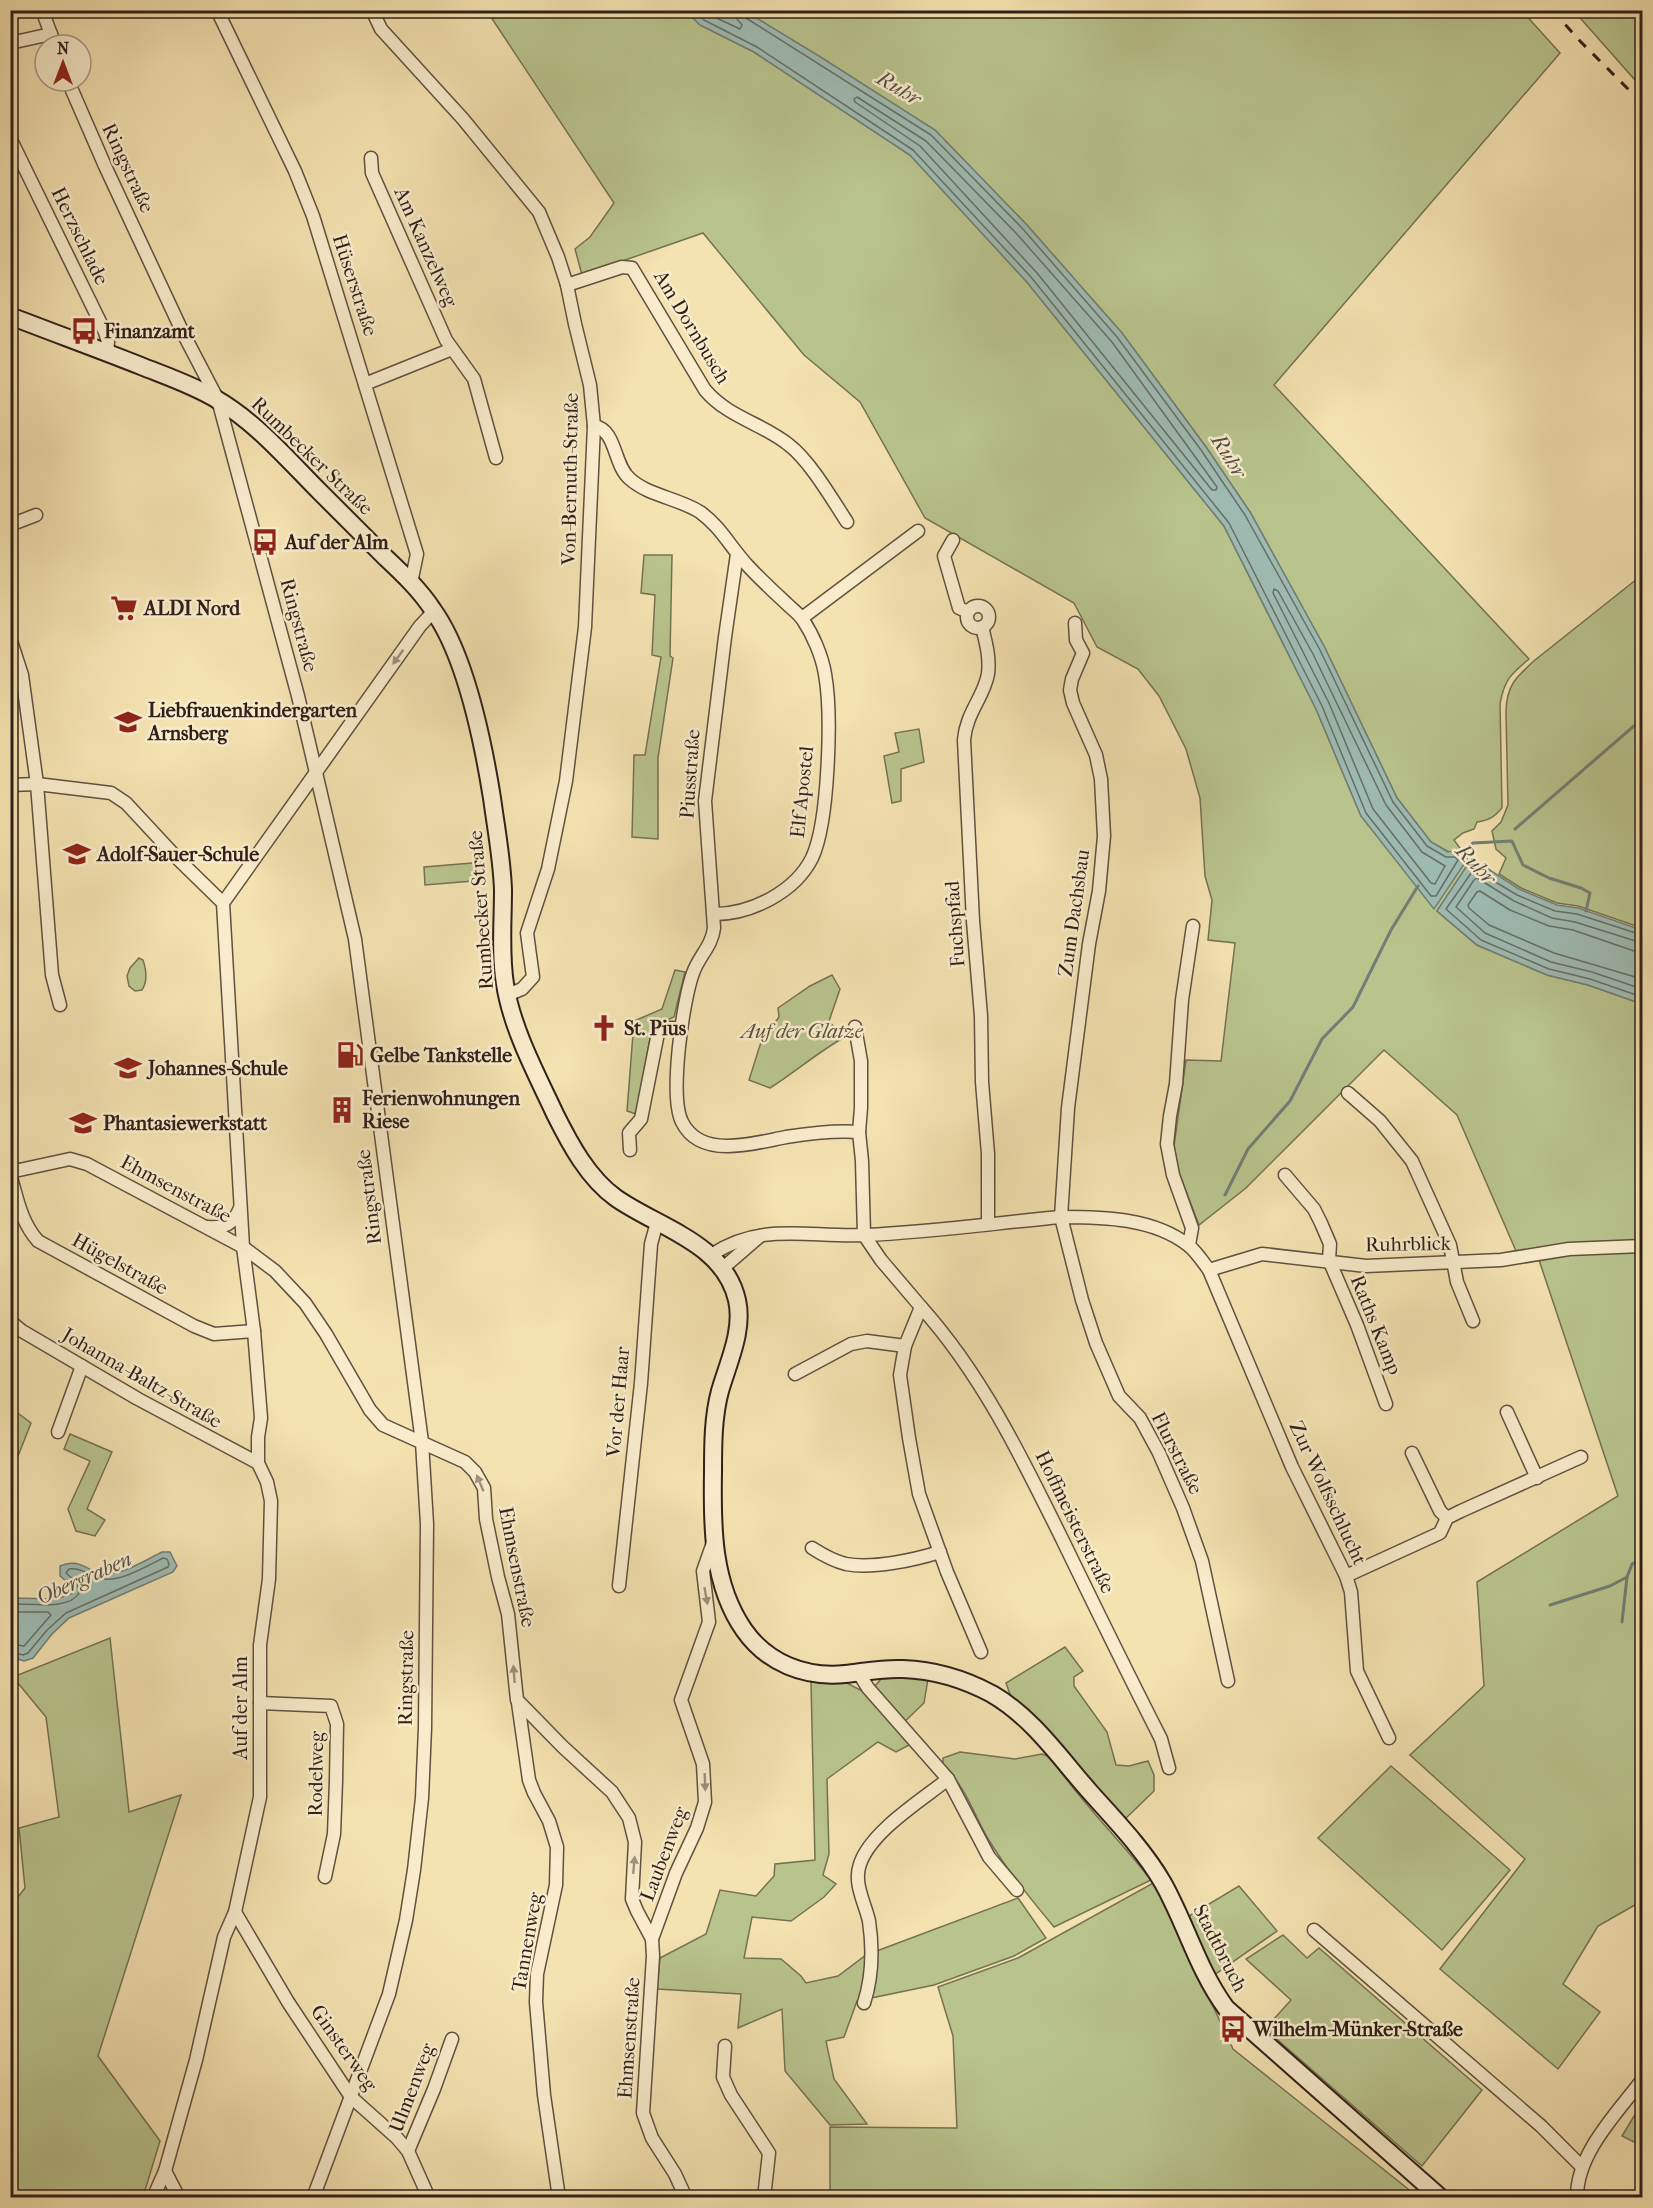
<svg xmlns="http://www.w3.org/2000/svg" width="1653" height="2208" viewBox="0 0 1653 2208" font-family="'IM FELL French Canon',serif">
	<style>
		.green { fill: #b9c48d; stroke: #747254; stroke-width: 1.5 }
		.water { fill: #9ebcb4; stroke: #727e76; stroke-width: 1.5 }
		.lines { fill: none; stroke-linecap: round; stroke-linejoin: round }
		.shore { stroke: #676e67; stroke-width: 1.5 }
		.stream { stroke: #727e76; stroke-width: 3 }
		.street-casing { stroke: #615040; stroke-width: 15 }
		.secondary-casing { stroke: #30201a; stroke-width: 20 }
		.street { stroke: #f8eccc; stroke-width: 12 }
		.secondary { stroke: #f8eccc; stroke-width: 16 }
		.rail { stroke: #30201a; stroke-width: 3; stroke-dasharray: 10 10; stroke-linecap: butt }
		.oneway { fill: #9e907c }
		.labels { text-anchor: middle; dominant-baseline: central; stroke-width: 5; stroke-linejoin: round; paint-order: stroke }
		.street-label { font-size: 20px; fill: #30201a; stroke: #f8eccc }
		.poi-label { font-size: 20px; font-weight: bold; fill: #30201a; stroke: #f8eccc; text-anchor: start }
		.park-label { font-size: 20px; font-style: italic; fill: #59513c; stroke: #f8eccc }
		.water-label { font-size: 21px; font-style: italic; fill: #514f48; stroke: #f8eccc }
	</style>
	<rect width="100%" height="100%" fill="#f4e2b0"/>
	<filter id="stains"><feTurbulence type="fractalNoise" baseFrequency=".00333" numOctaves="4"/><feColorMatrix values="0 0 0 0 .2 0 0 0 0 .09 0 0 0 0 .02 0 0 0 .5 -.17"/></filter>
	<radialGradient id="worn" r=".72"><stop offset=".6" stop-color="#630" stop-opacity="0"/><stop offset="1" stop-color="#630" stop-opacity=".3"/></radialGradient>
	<g class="green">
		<path d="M487 11H686L700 25 754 52 910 155 1026 281 1224 526 1316 709 1361 816 1449 852 1431 842 1397 798 1325 648 1250 512 1206 447 1122 333 1026 224 935 130 745 11H1522L1560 53 1274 385 1529 659C1511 674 1504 680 1500 704L1502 808C1494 817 1490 820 1477 822L1474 829 1463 833 1454 840 1470 862 1437 911 1477 945 1547 975 1588 985 1642 1004V1901L1598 1926 1563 1984 1600 2012 1558 2069 1440 1969 1525 1859 1410 1755 1484 1686 1477 1582 1618 1496 1536 1251H1516L1457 1115 1384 1050 1246 1188 1199 1225 1179 1173 1174 1146 1186 1060 1221 1061 1235 943 1208 940 1212 900 1205 876 1200 798 1186 749 1159 696 1138 669 1097 647 1074 603 925 518 860 402 804 355 703 233 582 275 575 249 590 237 614 203Z"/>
		<polygon points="1574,11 1642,11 1642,88"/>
		<polygon points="644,555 672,555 670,656 673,658 658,758 658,839 632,837 634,755 645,755 661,657 652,655 655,595 641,593"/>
		<path d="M1642 575V928L1578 906 1557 903 1521 888 1499 874 1506 858 1496 849 1492 831 1501 822 1508 805 1506 713C1506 686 1516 677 1535 660Z"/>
		<polygon points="919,729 924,762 901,769 901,801 892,803 884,756 899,752 895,733"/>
		<polygon points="484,862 485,880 425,885 424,867"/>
		<path d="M139 958 143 960C146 969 148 981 142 990L135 991 129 986 127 976 130 968Z"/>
		<polygon points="675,970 685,972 674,1017 658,1024 651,1033 636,1114 627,1111 634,1021 662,1009"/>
		<path d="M832 975 840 989 829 1021 843 1038C817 1053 795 1072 770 1088L749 1080 761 1042 779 1017 778 1008 810 986Z"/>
		<polygon points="11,1408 31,1423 11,1474"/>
		<polygon points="70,1434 112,1452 87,1509 105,1520 95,1536 76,1531 68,1509 90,1461 64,1449"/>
		<polygon points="110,1638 129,1812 181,1795 98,2056 160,2141 143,2197 11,2197 11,1891 18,1897 25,1888 19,1828 59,1817 46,1717 13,1677"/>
		<polygon points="1065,1647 1083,1671 1074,1677 1074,1686 1107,1732 1116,1765 1129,1766 1148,1761 1154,1775 1154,1791 1126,1818 1118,1813 1010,1694 1006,1683"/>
		<polygon points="907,1677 928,1679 924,1703 898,1728 911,1744 896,1752 878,1742 827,1779 829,1854 823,1875 836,1884 824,1897 791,1921 752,1917 744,1958 781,1959 801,1976 806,1983 838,1976 866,1955 1018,1898 1046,1938 1014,1956 934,1985 857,2001 844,2037 826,2041 834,2079 867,2124 830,2125 785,2071 782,2009 738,2028 741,1994 657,1989 660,1958 706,1934 720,1890 756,1896 774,1876 775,1864 815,1860 811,1682 843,1681 868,1694 881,1679"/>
		<path d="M960 1752 1015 1759 1042 1754 1050 1757C1080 1801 1118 1838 1151 1880L1054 1927C1030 1898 1006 1869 987 1837 973 1813 965 1784 943 1767V1758Z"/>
		<polygon points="1391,1766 1510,1870 1442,1950 1318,1838"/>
		<polygon points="1155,1882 1233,2049 1418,2197 830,2198 830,2127 957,2128 953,2036 938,1987 1018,1958"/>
		<polygon points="1239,1886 1277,1931 1214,1975 1189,1916"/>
		<polygon points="1283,1935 1307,1958 1319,1948 1482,2090 1422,2166 1265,2029 1291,2000 1246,1959"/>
		<polygon points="1642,2103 1642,2146 1622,2136"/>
	</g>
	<g class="water">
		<polygon points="686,11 745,11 819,56 935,130 1026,224 1122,333 1206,447 1250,512 1325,648 1397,798 1431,842 1448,852 1458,850 1466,861 1434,909 1361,816 1316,709 1224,526 1026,281 910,155 754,52 700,25"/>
		<polygon points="1470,861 1482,865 1519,889 1557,905 1578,908 1642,930 1642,1004 1588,985 1547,975 1477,945 1437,911"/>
		<path d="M162 1552H170L177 1566 173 1572 69 1618 52 1634 33 1658 24 1661 11 1657 10 1603 13 1598 57 1599 73 1593 72 1586 60 1576V1566C82 1556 90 1576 109 1574 127 1572 146 1560 162 1552Z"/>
	</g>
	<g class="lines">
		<g class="shore">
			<polyline points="694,10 704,20 757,47 913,150 1031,277 1229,523 1322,706 1366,813 1431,896 1436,896 1458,860 1455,857 1446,857 1427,846 1393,802 1320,650 1245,515 1201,450 1117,337 1022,228 931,135 746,18 743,10"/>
			<polyline points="705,10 708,14 740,29 742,25 737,19 735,10"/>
			<polygon points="857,97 926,141 1016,233 1112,342 1217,487 1216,490 1212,490 1037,273 920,146 855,102 854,99"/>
			<polygon points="1274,589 1278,591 1313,654 1386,805 1422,852 1445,866 1435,884 1431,883 1373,809 1329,703 1273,593"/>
			<polyline points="1642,935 1577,914 1555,911 1517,895 1474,869 1446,909 1481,940 1549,969 1590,979 1642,997"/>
			<polyline points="1642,943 1575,922 1552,918 1514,901 1477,878 1474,880 1456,907 1485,933 1551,962 1592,972 1642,989"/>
			<polyline points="1642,952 1634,951 1573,930 1549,926 1510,910 1480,891 1477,892 1468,905 1469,908 1489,925 1554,953 1642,979"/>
			<path d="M10 1604C28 1603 69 1611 79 1593L77 1583 66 1573 69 1569C81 1567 93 1577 105 1579 120 1582 149 1565 163 1558L167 1559 169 1564 168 1567 66 1613 47 1630 28 1653 23 1655 10 1652"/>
			<polyline points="10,1612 48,1612 51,1615 24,1646 10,1644"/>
		</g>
		<g class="stream">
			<polyline points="1515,829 1642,719"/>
			<polyline points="1456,853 1462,852 1473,843 1512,841 1523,865 1549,878 1581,888 1590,893 1586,911"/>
			<polyline points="1225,1195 1248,1149 1290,1101 1322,1039 1353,1007 1391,930 1418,886"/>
			<polyline points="1550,1605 1610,1586 1627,1577 1632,1564 1642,1559"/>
			<polyline points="1622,1622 1627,1577"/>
		</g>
		<defs>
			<g id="street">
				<polyline points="42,10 55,45"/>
				<polyline points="217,10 295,171 313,216 417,554 411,583"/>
				<polyline points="372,10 381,29 463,119 539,212 558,257 567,285 575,324 590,385 594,426 585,627 566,781 548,869 527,933 533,977 522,989 507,995"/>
				<polyline points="10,43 51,34"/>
				<polyline points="68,81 105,166 183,333 218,400 298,696 355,939 422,1442 427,1524 425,1728 422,1798 414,1870 406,1920 389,1994 313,2198"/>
				<polyline points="10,138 105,332 108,342 107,353"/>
				<polyline points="371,158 372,173 446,340 474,379 496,458"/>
				<path d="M567 285 622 267 632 268 705 390C729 418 762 423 789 445 810 461 832 499 847 522"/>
				<polyline points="365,384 452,349"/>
				<path d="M594 426C617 430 613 465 630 479 649 496 678 498 700 512 720 526 731 548 748 566 760 579 773 591 787 604 792 609 798 613 803 620 813 635 822 656 825 674 832 713 829 822 812 858 795 892 751 914 715 914"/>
				<polyline points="10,525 36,515"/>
				<polyline points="953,540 944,556 959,608 968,612"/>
				<path d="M737 554 725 637 705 801 714 928C712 946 699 956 693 973 683 1000 669 1096 682 1122 691 1140 708 1146 727 1146 747 1146 766 1141 786 1137 811 1133 834 1130 859 1132"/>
				<circle cx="978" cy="617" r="11"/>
				<polyline points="802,618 918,531"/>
				<polyline points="1075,623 1076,640 1083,653 1072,679 1070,690 1073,703 1096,755 1101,779 1104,836 1099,891 1089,944 1068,1108 1061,1217 1082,1300 1096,1343 1119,1396 1140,1418 1159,1453 1183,1508 1202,1561 1228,1681"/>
				<path d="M982 627C986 643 990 657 988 674 984 697 966 713 964 740L973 921 981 1016 982 1082 988 1154V1224"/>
				<polyline points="10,638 22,675 37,784 52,975 60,1005"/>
				<polyline points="10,785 37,784 111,793 126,803 178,859 223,903"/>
				<polyline points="855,1027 861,1061 861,1108 859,1132 862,1161 864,1235"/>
				<polyline points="1348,1093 1380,1121 1412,1161 1450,1245 1457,1282 1473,1321"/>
				<polyline points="630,1150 629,1133 641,1119 658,1033 665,1028 681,1028"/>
				<polyline points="10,1172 70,1159 87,1164 243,1247 275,1271 305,1303 326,1334 370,1410 383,1425 465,1462 475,1472 484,1488 486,1519 498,1577 508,1614 517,1700 563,1747 612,1792 629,1818 635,1842 632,1899 637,1911 652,1939 653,1956 643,2113 652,2138 675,2174 686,2198"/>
				<path d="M10 1174C17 1198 21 1222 38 1241L194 1326 214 1334 254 1331"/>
				<polyline points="1285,1175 1314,1209 1321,1223 1330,1244 1329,1260 1357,1325 1386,1404"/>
				<path d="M207 1227C225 1228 233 1225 240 1208"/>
				<polyline points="864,1235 881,1260 921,1307 905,1346 900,1375 909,1438 919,1494 947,1572 981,1652"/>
				<polyline points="1189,1245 1192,1228 1173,1175 1167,1144 1170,1116 1176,1084 1182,1000 1193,926"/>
				<path d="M711 1255C762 1221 809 1238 866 1235 931 1232 996 1223 1061 1217 1104 1217 1153 1218 1188 1245 1196 1251 1203 1262 1209 1270L1262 1254 1366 1266 1501 1260 1569 1249 1642 1246"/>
				<polyline points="723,1268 760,1236"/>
				<polyline points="1209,1270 1292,1467 1346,1576 1351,1592 1357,1671 1389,1738"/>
				<path d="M921 1307C983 1376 1023 1460 1064 1543 1096 1609 1128 1674 1161 1739L1169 1768"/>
				<polyline points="10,1321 22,1331 138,1399 258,1463"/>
				<polyline points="795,1374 851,1344 867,1341 905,1346"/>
				<polyline points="1507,1412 1537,1478"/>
				<polyline points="58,1432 82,1366"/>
				<polyline points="1412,1453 1440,1511 1447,1518"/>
				<path d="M812 1548C823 1555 833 1561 846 1564 873 1569 914 1560 940 1552"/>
				<polyline points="1346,1576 1440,1533 1447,1518 1461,1511 1581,1457"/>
				<polyline points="619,1586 641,1383 651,1244 657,1222"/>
				<polyline points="858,1672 868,1688 948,1779 989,1857 1017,1890"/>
				<polyline points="260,1703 331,1706 337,1724 336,1781 334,1834 325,1877"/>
				<polyline points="518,1703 529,1780 534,1793 549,1821 557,1847 556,1885 537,1974 536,2002 544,2095 559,2198"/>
				<polyline points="235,1912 288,2002 351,2097 397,2138 408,2151 429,2198"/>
				<polyline points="1314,1930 1541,2126 1582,2167"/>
				<polyline points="652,1939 676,1873 697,1828 705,1802 703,1764 681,1700 709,1622 703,1571 714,1540"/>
				<path d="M864 2003C872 1978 873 1948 869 1921 865 1903 853 1883 860 1864 871 1831 922 1800 948 1779"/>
				<polyline points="725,2046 723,2077 731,2095 769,2153 764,2198"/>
				<polyline points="408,2151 434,2089 452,2039"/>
				<polyline points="165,2171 179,2198"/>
				<polyline points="153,2198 165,2171 196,2060 224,1937 235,1912 260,1797 260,1645 269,1579 271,1501 267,1482 258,1463 258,1437 261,1418 254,1331 243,1247 223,903 420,626 434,611"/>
				<path d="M1577 2198C1576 2154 1617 2113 1642 2080"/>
			</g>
			<path id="secondary" d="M10 316C54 333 98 349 141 366 166 376 193 385 216 399 256 422 288 460 320 492 342 514 364 536 386 558 403 574 420 590 433 610 466 656 483 742 492 798 496 828 502 859 503 890 503 921 500 953 505 984 512 1029 536 1073 555 1114 570 1144 588 1178 616 1198 659 1228 724 1243 737 1300 744 1330 728 1363 720 1391 713 1417 713 1445 713 1472 712 1526 712 1584 744 1630 767 1663 805 1678 845 1674 864 1672 883 1668 903 1669 934 1670 964 1679 992 1694 1032 1717 1060 1758 1090 1792 1116 1821 1144 1850 1163 1883 1186 1924 1198 1970 1226 2008L1441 2198"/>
		</defs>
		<use href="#street" class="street-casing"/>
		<use href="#secondary" class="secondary-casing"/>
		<use href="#street" class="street"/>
		<use href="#secondary" class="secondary"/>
		<polyline class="rail" points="1552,10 1580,41 1642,103"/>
	</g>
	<defs><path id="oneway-solid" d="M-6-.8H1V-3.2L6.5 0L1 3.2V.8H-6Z" transform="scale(1.5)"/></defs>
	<g class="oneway">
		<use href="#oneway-solid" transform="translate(398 657) rotate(126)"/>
		<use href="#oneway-solid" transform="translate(480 1483) rotate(-113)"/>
		<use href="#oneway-solid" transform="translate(706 1596) rotate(80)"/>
		<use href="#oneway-solid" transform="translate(514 1674) rotate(-94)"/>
		<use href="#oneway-solid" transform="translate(705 1782) rotate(88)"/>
		<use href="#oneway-solid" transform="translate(634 1865) rotate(-85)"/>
	</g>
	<defs>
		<symbol id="bus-bare" viewBox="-9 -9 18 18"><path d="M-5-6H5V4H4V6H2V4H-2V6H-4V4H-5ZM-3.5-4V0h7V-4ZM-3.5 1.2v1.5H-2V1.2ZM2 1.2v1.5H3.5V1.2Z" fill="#8f2418" stroke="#f8eccc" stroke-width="2.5" paint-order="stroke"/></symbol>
		<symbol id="supermarket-bare" viewBox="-9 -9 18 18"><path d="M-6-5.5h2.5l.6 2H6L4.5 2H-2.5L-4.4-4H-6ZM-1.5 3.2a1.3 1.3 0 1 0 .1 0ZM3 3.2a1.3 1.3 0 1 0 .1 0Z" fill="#8f2418" stroke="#f8eccc" stroke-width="2.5" paint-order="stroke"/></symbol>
		<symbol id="school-bare" viewBox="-9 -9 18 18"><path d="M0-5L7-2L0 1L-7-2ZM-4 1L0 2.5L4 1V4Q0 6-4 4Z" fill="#8f2418" stroke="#f8eccc" stroke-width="2.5" paint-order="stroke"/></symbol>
		<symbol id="church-bare" viewBox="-9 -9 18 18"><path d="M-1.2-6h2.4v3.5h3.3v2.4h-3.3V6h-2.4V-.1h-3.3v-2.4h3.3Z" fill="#8f2418" stroke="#f8eccc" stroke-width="2.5" paint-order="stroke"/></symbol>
		<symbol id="fuel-bare" viewBox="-9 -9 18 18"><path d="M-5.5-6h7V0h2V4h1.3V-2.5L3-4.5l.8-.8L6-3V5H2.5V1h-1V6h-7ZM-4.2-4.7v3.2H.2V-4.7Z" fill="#8f2418" stroke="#f8eccc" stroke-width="2.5" paint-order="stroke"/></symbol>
		<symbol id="building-bare" viewBox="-9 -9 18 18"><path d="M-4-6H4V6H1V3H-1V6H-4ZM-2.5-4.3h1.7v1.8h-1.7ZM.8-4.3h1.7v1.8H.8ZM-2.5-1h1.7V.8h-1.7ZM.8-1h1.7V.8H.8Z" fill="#8f2418" stroke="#f8eccc" stroke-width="2.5" paint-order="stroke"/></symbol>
		<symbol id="university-bare" viewBox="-9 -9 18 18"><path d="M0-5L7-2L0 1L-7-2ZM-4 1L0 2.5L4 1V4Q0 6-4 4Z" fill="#8f2418" stroke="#f8eccc" stroke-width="2.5" paint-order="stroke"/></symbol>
	</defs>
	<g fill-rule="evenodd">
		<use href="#bus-bare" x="65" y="312" width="38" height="38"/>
		<use href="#bus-bare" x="246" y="523" width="38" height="38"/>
		<use href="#supermarket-bare" x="105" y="589" width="38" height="38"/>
		<use href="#school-bare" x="109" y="703" width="38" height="38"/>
		<use href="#school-bare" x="58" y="835" width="38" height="38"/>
		<use href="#church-bare" x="585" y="1009" width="38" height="38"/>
		<use href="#fuel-bare" x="331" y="1036" width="38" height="38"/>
		<use href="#school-bare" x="109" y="1049" width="38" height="38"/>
		<use href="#building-bare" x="323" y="1091" width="38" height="38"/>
		<use href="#university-bare" x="64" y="1104" width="38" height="38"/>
		<use href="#bus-bare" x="1214" y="2010" width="38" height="38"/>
	</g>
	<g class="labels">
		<g class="street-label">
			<text transform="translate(128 168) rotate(65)">Ringstraße</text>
			<text transform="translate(80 236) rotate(64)">Herzschlade</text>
			<text transform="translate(426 247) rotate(66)">Am Kanzelweg</text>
			<text transform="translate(355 285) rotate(72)">Hüserstraße</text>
			<text transform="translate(692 327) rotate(59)">Am Dornbusch</text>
			<text transform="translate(312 456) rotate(44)">Rumbecker Straße</text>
			<text transform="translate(570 479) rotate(-89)">Von-Bernuth-Straße</text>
			<text transform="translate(299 625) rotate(75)">Ringstraße</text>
			<text transform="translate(690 774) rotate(-86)">Piusstraße</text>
			<text transform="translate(802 792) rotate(-84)">Elf Apostel</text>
			<text transform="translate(481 910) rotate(-94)">Rumbecker Straße</text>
			<text transform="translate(1074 913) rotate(-82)">Zum Dachsbau</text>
			<text transform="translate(955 924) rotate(-94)">Fuchspfad</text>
			<text transform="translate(176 1189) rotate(28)">Ehmsenstraße</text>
			<text transform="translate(369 1197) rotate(-97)">Ringstraße</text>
			<text transform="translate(1408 1244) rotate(-1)">Ruhrblick</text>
			<text transform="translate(120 1264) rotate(29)">Hügelstraße</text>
			<text transform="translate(1376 1325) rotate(68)">Raths Kamp</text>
			<text transform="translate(142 1378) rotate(30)">Johanna-Baltz-Straße</text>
			<text transform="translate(618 1402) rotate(-85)">Vor der Haar</text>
			<text transform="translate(1177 1453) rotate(63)">Flurstraße</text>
			<text transform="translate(1328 1493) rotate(65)">Zur Wolfsschlucht</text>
			<text transform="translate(1075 1522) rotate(64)">Hoffmeisterstraße</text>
			<text transform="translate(517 1567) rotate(79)">Ehmsenstraße</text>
			<text transform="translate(406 1678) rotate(-89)">Ringstraße</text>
			<text transform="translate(240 1708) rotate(-90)">Auf der Alm</text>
			<text transform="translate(316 1774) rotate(-89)">Rodelweg</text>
			<text transform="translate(664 1854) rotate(-69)">Laubenweg</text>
			<text transform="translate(527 1942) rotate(-80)">Tannenweg</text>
			<text transform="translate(1220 1948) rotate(63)">Stadtbruch</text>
			<text transform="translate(629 2038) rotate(-86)">Ehmsenstraße</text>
			<text transform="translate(344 2048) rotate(55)">Ginsterweg</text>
			<text transform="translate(412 2088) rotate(-69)">Ulmenweg</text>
		</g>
		<g class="poi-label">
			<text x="104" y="331">Finanzamt</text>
			<text x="285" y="542">Auf der Alm</text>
			<text x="144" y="608">ALDI Nord</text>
			<text x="148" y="710">Liebfrauenkindergarten<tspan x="148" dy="23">Arnsberg</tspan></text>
			<text x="97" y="854">Adolf-Sauer-Schule</text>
			<text x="624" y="1028">St. Pius</text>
			<text x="370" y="1055">Gelbe Tankstelle</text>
			<text x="148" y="1068">Johannes-Schule</text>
			<text x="362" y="1098">Ferienwohnungen<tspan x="362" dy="23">Riese</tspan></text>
			<text x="103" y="1123">Phantasiewerkstatt</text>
			<text x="1253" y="2029">Wilhelm-Münker-Straße</text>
		</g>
		<g class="park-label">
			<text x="802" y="1031">Auf der Glatze</text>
		</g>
		<g class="water-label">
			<text transform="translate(899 88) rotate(31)">Ruhr</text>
			<text transform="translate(1229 456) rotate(58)">Ruhr</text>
			<text transform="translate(1476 864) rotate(46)">Ruhr</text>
			<text transform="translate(84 1578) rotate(-24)">Obergraben</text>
		</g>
	</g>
	<rect width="1653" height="2208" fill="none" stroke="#f4e2b0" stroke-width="36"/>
	<rect x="12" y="12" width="1629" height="2184" fill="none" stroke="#30201a" stroke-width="3"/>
	<rect x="18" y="18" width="1617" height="2172" fill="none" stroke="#30201a" stroke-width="1.5"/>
	<g transform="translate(63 63)"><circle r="28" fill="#f8eccc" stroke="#a89a85" stroke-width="1.5"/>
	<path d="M0-4.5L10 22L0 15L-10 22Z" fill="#8f2418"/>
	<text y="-9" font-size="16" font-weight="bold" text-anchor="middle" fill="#30201a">N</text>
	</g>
	<rect width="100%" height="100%" filter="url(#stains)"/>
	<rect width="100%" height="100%" fill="url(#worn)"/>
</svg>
